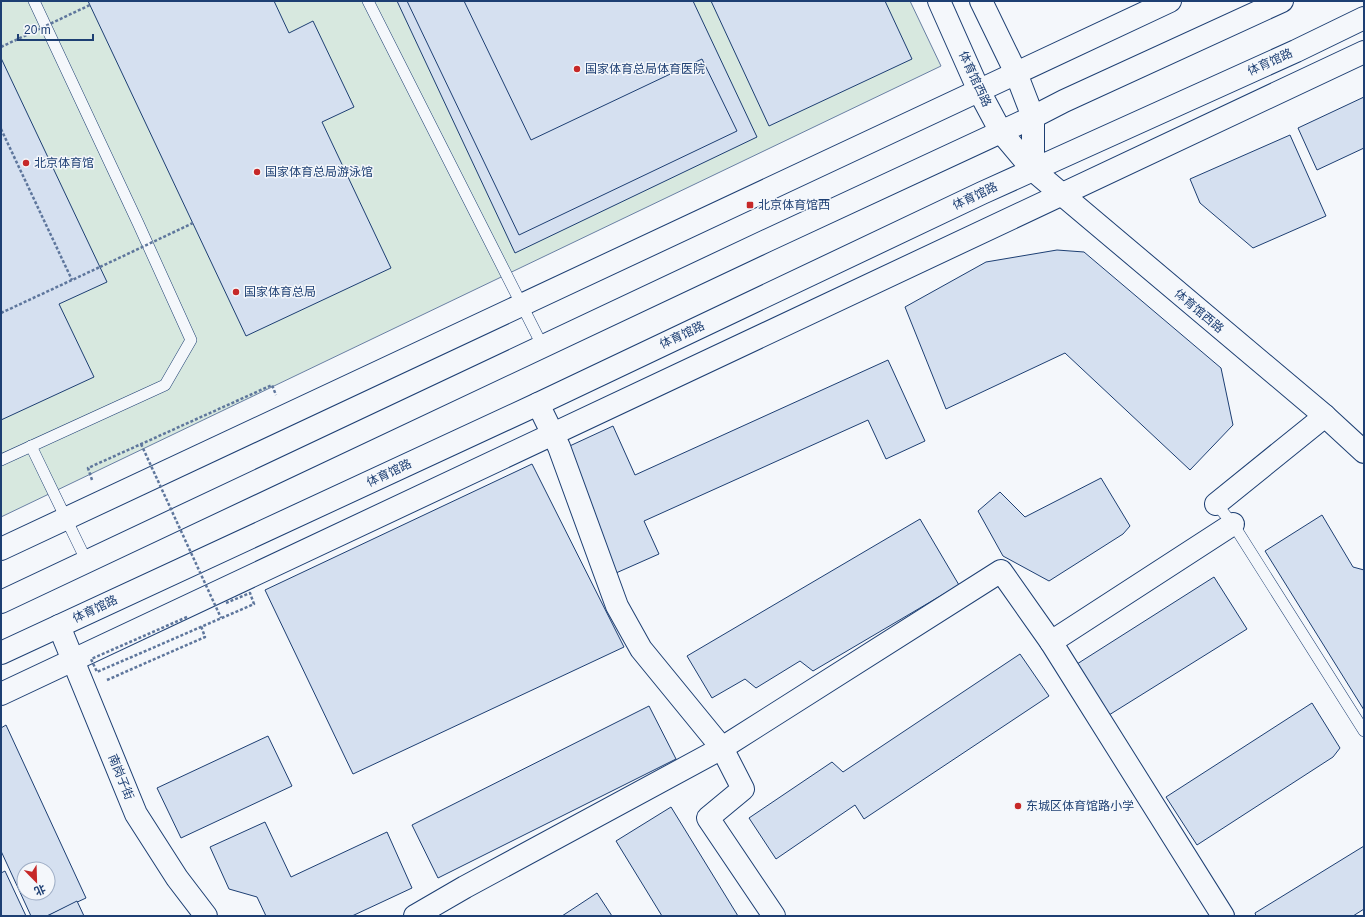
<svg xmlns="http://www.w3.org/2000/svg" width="1365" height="917" viewBox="0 0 1365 917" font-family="Arial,'Noto Sans SC',sans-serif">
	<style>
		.green { fill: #d7e8df; stroke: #687fa3 }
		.building { fill: #d5e0f0; stroke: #1d3f73; fill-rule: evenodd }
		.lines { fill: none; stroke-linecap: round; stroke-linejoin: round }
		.lane-casing { stroke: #1d3f73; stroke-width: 12 }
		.street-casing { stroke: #1d3f73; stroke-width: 24 }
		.secondary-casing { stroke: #1d3f73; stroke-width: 24 }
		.path { stroke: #5e769c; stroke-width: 2.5; stroke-dasharray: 3 2; stroke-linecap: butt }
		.lane { stroke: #f4f7fb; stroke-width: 11 }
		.street { stroke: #f4f7fb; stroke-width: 22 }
		.secondary { stroke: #f4f7fb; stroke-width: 22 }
		.path-bridge { stroke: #5e769c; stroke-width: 2.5; stroke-dasharray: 3 2; stroke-linecap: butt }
		.poi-dot { fill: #c62828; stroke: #f4f7fb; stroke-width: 1.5 }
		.labels { text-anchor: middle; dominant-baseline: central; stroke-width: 3; stroke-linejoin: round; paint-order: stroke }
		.street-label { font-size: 12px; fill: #1d3f73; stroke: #f4f7fb }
		.poi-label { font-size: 12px; fill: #1d3f73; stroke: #f4f7fb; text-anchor: start }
	</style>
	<rect width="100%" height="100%" fill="#f4f7fb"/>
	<polygon class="green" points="1,1 910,1 941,66 1,517"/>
	<g class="building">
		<polygon points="88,1 274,1 289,33 313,21 354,107 322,122 391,268 246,336"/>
		<polygon points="397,1 693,1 757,137 515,253"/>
		<polygon points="407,1 464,1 531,140 702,59 737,131 519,235"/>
		<polygon points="711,1 885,1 912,59 769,126"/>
		<polygon points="1,58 107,282 59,304 94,377 1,420"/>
		<polygon points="1364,97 1364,148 1317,170 1298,128"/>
		<polygon points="1290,135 1326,216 1253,248 1200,203 1190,179"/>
		<polygon points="1057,250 1084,252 1221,368 1233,425 1190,470 1065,353 946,409 905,307 986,262"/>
		<polygon points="888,360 925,441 886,459 868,420 644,521 659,554 616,573 561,450 613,426 635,475"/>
		<polygon points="532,464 624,647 353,774 265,590"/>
		<polygon points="1101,478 1130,526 1123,534 1049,581 1003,556 978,511 1000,492 1025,517"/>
		<polygon points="1322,515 1353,567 1364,570 1364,710 1265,551"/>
		<polygon points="920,519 959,585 813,671 800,661 756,688 745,679 712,698 687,656"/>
		<polygon points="1214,577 1247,629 1109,715 1077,664"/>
		<polygon points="1020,654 1049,696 864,819 855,805 776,859 749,818 832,762 843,772"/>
		<polygon points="1312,703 1340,748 1333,757 1197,845 1166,797"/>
		<polygon points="649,706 676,759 438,878 412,825"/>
		<path d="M6 725 86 898 47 916H31L1 851V728ZM24 869H48V893H24Z"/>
		<polygon points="268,736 292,786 181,838 157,788"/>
		<polygon points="671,807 738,916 662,916 616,841"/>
		<polygon points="265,822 291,877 387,832 412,888 352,916 266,916 257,897 229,889 210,847"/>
		<polygon points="1364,846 1364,909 1353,916 1256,916 1255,913"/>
		<polygon points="5,871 26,916 1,916 1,873"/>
		<polygon points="597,893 612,916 562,916"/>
		<polygon points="77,901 84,916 47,916"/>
	</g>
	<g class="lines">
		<defs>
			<g id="lane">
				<polyline points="368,1 543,347"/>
				<polyline points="31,446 87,562"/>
				<polyline points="1,460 165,385 191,340 138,223 34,1"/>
				<polyline points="1216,504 1233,524 1364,731"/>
			</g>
			<g id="street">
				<polyline points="939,1 979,91 1001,132 1033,170 1325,416 1364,452"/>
				<polyline points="981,1 1016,73 1033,117 1033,170"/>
				<polyline points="538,404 559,447 617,606 641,649 722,748 743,789 708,818 774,916"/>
				<polyline points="1216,504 1325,416"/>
				<polyline points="59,626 136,814 177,878 206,916"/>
				<polyline points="1051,642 1233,524"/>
				<polyline points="415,916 465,887 722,748 1001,571 1051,642 1223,916"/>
			</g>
			<g id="secondary">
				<polyline points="1,549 1170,1"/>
				<polyline points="1,602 766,241 1033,117 1064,101 1282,1"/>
				<polyline points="1,653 538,404 982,193 1296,51 1364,18"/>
				<path d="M1 694C456 482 908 263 1364 52"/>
			</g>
		</defs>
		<use href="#lane" class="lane-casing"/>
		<use href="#street" class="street-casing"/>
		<use href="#secondary" class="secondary-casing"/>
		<g class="path">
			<polyline points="1,129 72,280"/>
			<polyline points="1,313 100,267"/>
			<polyline points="92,480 88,468 272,385 276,395"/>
			<polyline points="107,680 205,637 201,626"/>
		</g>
		<use href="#lane" class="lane"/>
		<use href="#street" class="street"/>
		<use href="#secondary" class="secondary"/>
		<g class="path-bridge">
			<polyline points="1,47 90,5"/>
			<polyline points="100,267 193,223"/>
			<polyline points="141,444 221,618"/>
			<polyline points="187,617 91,659 97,672 254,604 250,593 226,603"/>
		</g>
	</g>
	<g class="poi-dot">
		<circle cx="577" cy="69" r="4"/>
		<circle cx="26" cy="163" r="4"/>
		<circle cx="257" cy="172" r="4"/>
		<rect x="746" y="201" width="8" height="8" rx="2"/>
		<circle cx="236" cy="292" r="4"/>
		<circle cx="1018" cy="806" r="4"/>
	</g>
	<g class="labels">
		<g class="street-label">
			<text transform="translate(1270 62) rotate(-24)">体育馆路</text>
			<text transform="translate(975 79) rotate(65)">体育馆西路</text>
			<text transform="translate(975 196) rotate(-25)">体育馆路</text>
			<text transform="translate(1199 311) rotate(40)">体育馆西路</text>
			<text transform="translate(682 335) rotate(-25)">体育馆路</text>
			<text transform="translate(389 473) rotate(-25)">体育馆路</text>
			<text transform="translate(95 609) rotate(-25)">体育馆路</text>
			<text transform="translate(121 777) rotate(68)">南岗子街</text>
		</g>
		<g class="poi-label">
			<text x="585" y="69">国家体育总局体育医院</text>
			<text x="34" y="163">北京体育馆</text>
			<text x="265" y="172">国家体育总局游泳馆</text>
			<text x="758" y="205">北京体育馆西</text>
			<text x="244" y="292">国家体育总局</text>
			<text x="1026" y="806">东城区体育馆路小学</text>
		</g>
	</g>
	<rect width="1365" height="917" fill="none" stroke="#1d3f73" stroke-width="4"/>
	<g transform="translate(36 881) rotate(157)"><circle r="19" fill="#f4f7fb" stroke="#9eadc5"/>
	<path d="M0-3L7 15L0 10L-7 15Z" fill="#c62828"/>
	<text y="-6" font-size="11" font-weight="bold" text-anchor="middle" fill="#1d3f73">北</text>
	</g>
	<path d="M18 34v6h75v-6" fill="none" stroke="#1d3f73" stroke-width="2"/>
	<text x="24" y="34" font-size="12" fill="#1d3f73" stroke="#f4f7fb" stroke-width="3" paint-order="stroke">20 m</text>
</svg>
